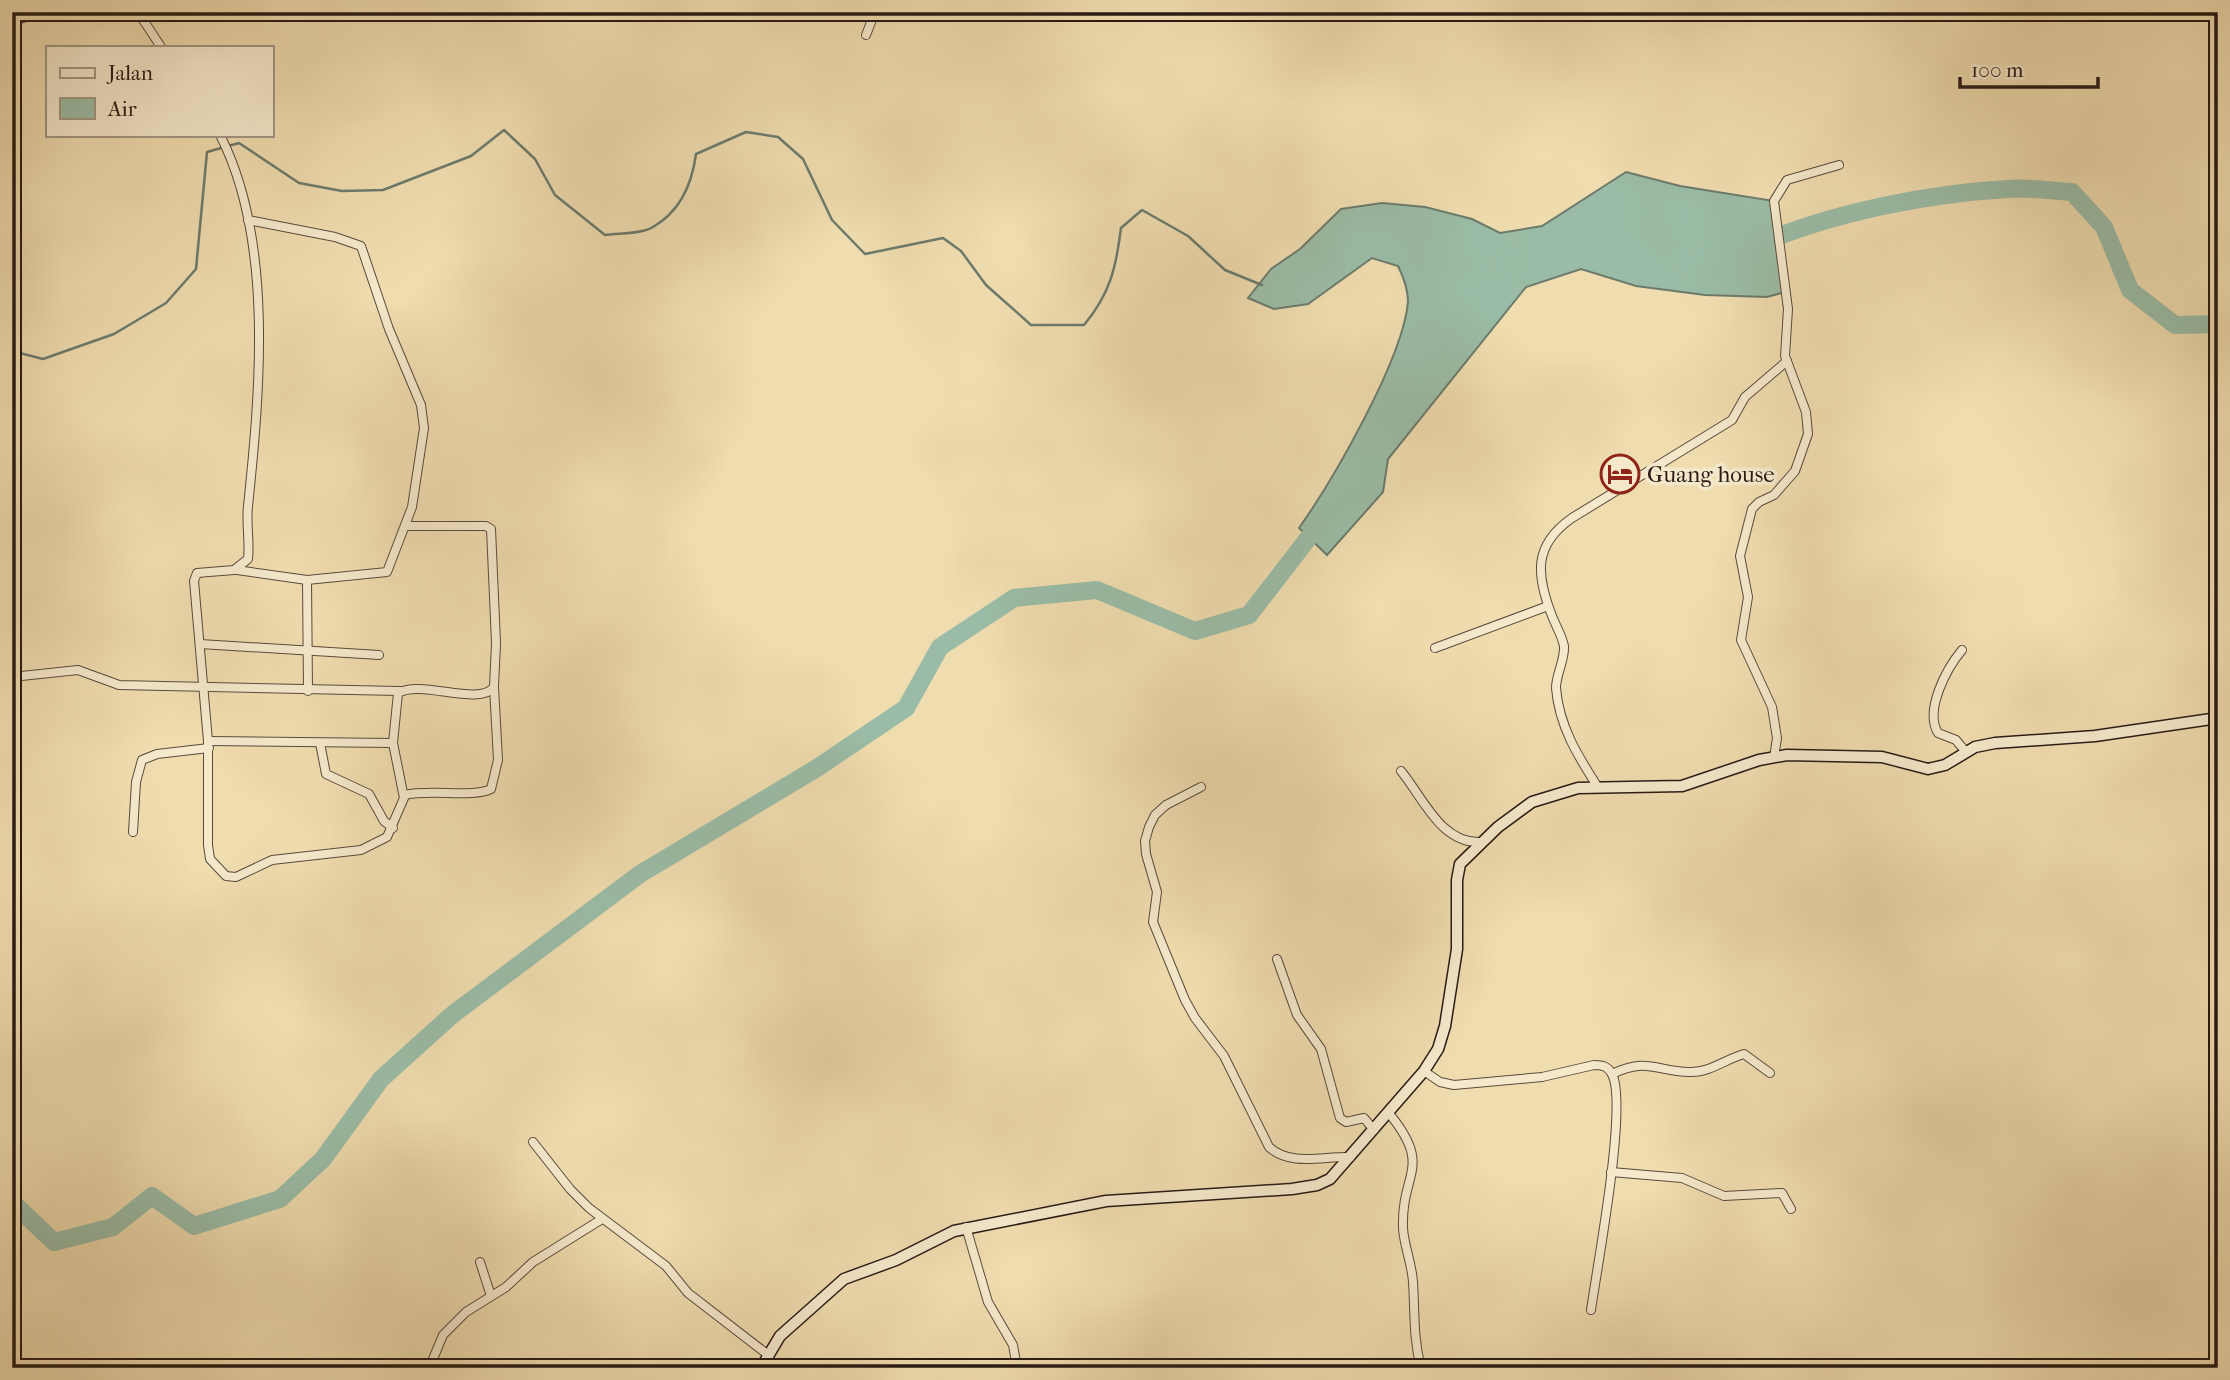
<svg xmlns="http://www.w3.org/2000/svg" width="2230" height="1380" viewBox="0 0 2230 1380" font-family="'IM FELL French Canon',serif">
	<style>
		.water { fill: #9abca6; stroke: #6c7b6c; stroke-width: 2 }
		.lines { fill: none; stroke-linecap: round; stroke-linejoin: round }
		.stream { stroke: #6c7b6c; stroke-width: 2.5 }
		.river { stroke: #9abca6; stroke-width: 18 }
		.street-casing { stroke: #5a4a3b; stroke-width: 10 }
		.secondary-casing { stroke: #281a14; stroke-width: 13 }
		.street { stroke: #f5e8cb; stroke-width: 8 }
		.secondary { stroke: #f5e8cb; stroke-width: 10 }
		.labels { text-anchor: middle; dominant-baseline: central; stroke-width: 7; stroke-linejoin: round; paint-order: stroke }
		.poi-label { font-size: 23px; fill: #281a14; stroke: #f5e8cb; text-anchor: start }
	</style>
	<rect width="100%" height="100%" fill="#efdcaf"/>
	<filter id="stains"><feTurbulence type="fractalNoise" baseFrequency=".00286" numOctaves="4"/><feColorMatrix values="0 0 0 0 .2 0 0 0 0 .09 0 0 0 0 .02 0 0 0 .5 -.17"/></filter>
	<radialGradient id="worn" r=".72"><stop offset=".6" stop-color="#630" stop-opacity="0"/><stop offset="1" stop-color="#630" stop-opacity=".3"/></radialGradient>
	<path class="water" d="M1626 172 1680 186 1774 201 1785 292 1767 297 1705 295 1636 286 1581 269 1526 287 1388 459 1383 492 1327 555 1299 528C1333 480 1403 359 1408 302 1408 290 1403 276 1398 266L1372 258 1308 304 1274 309 1248 298 1271 269 1300 249 1341 209 1382 203 1425 207 1472 219 1500 233 1542 226Z"/>
	<g class="lines">
		<path class="stream" d="M12 351 43 359 114 334 166 303 196 269 207 152 239 143 299 183 342 191 383 190 471 156 504 130 535 159 555 195 605 235C618 233 642 234 653 227 681 211 692 184 696 154L746 132 778 137 803 159 832 220 865 254 943 238 961 251 986 285 1031 325H1084C1110 294 1116 268 1121 228L1142 210 1188 236 1225 270 1262 285"/>
		<g class="river">
			<path d="M1761 243C1836 212 1926 194 2007 189 2028 187 2051 191 2072 192L2104 227 2130 290 2175 325 2218 324"/>
			<polyline points="12,1202 54,1242 113,1227 152,1196 194,1226 280,1199 323,1159 381,1079 452,1015 640,874 817,768 906,708 940,647 1014,598 1097,590 1195,631 1249,615 1323,519"/>
		</g>
		<defs>
			<g id="street">
				<polyline points="138,12 161,47"/>
				<polyline points="1099,12 1110,17"/>
				<polyline points="12,22 39,12"/>
				<polyline points="866,35 875,12"/>
				<path d="M220 135C274 240 260 392 248 506 246 524 250 542 248 559L234 570 197 573 194 581 208 741V845L210 859 226 876 236 877 272 860 361 850 387 837 404 798 393 743 398 693C421 679 479 707 494 687L496 643 491 529 486 526H406"/>
				<polyline points="237,570 307,580 387,572 412,507 424,428 421,405 389,329 361,246 335,237 248,220"/>
				<polyline points="307,580 308,691"/>
				<polyline points="200,644 379,655"/>
				<polyline points="1435,648 1548,606"/>
				<path d="M1962 650C1947 668 1924 710 1938 733L1956 740 1965 751"/>
				<polyline points="12,677 78,670 119,685 400,691"/>
				<polyline points="208,741 393,743"/>
				<polyline points="320,743 326,774 369,794 384,821 393,828"/>
				<polyline points="1774,757 1777,738 1772,707 1741,640 1748,597 1740,556 1752,509 1759,502 1774,495 1795,471 1808,434 1806,412 1785,356 1788,309 1774,201 1787,180 1839,165"/>
				<path d="M1401 771C1424 799 1441 844 1481 842"/>
				<path d="M1597 786C1578 756 1559 726 1556 688 1556 674 1565 660 1564 646 1562 636 1556 626 1552 616 1536 575 1533 545 1572 518L1732 420 1745 397 1787 361"/>
				<path d="M1201 787 1166 805 1155 815 1149 827 1145 841 1146 854 1157 892 1153 922 1185 1000 1195 1018 1224 1056 1269 1147C1291 1167 1323 1156 1350 1157"/>
				<path d="M404 795C431 789 473 798 491 789L498 760 494 687"/>
				<polyline points="133,832 136,782 142,760 157,754 209,748"/>
				<polyline points="1277,959 1297,1015 1321,1049 1340,1118 1346,1122 1364,1118 1374,1130"/>
				<path d="M1424 1071 1440 1082 1454 1085 1542 1077 1594 1065C1602 1065 1608 1066 1612 1074 1628 1105 1597 1267 1591 1310"/>
				<path d="M1612 1074C1650 1056 1657 1073 1692 1072 1710 1072 1726 1059 1744 1054L1770 1073"/>
				<path d="M1388 1112C1434 1168 1401 1171 1403 1228 1404 1246 1412 1264 1413 1282 1415 1312 1413 1338 1421 1368"/>
				<polyline points="533,1142 570,1189 589,1208 666,1266 688,1293 767,1354"/>
				<polyline points="1611,1172 1682,1178 1724,1196 1782,1193 1791,1209"/>
				<polyline points="966,1227 988,1302 1013,1345 1017,1368"/>
				<polyline points="480,1262 491,1296"/>
				<polyline points="436,1368 433,1359 443,1335 466,1312 506,1287 533,1262 602,1219"/>
			</g>
			<polyline id="secondary" points="761,1368 780,1336 844,1279 896,1260 954,1231 1106,1201 1292,1189 1317,1185 1330,1179 1424,1071 1438,1049 1445,1026 1457,949 1457,880 1460,864 1498,827 1532,802 1578,788 1682,786 1759,760 1787,755 1882,757 1928,769 1945,765 1975,747 1995,743 2095,736 2218,718"/>
		</defs>
		<use href="#street" class="street-casing"/>
		<use href="#secondary" class="secondary-casing"/>
		<use href="#street" class="street"/>
		<use href="#secondary" class="secondary"/>
	</g>
	<defs>
		<symbol id="hotel-ring" viewBox="-11 -11 22 22"><circle r="9.5" fill="#f5e8cb" stroke="#8f2418" stroke-width="1.5"/><path d="M-6-4.5h1.5V1H6V5H4.5V3h-9V5H-6ZM-4 0a1.8 1.8 0 1 1 3.6 0ZM.5 0V-2.5h3Q6-2.5 6 0Z" fill="#8f2418"/></symbol>
	</defs>
	<g fill-rule="evenodd">
		<use href="#hotel-ring" x="1598" y="452" width="44" height="44"/>
	</g>
	<g class="labels">
		<g class="poi-label">
			<text x="1647" y="474">Guang house</text>
		</g>
	</g>
	<rect width="2230" height="1380" fill="none" stroke="#efdcaf" stroke-width="42"/>
	<rect x="14" y="14" width="2202" height="1352" fill="none" stroke="#281a14" stroke-width="3.5"/>
	<rect x="21" y="21" width="2188" height="1338" fill="none" stroke="#281a14" stroke-width="2"/>
	<rect x="46" y="46" width="228" height="91" fill="#f5e8cb" stroke="#a39682" stroke-width="2"/>
	<rect x="60" y="68" width="35" height="10" fill="#f5e8cb" stroke="#a39682" stroke-width="2"/>
	<text x="108" y="80" font-size="21" fill="#281a14">Jalan</text>
	<rect x="60" y="98" width="35" height="21" fill="#9abca6" stroke="#a39682" stroke-width="2"/>
	<text x="108" y="116" font-size="21" fill="#281a14">Air</text>
	<path d="M1960 77v10h138v-10" fill="none" stroke="#281a14" stroke-width="3.5"/>
	<text x="1971" y="77" font-size="21" fill="#281a14" stroke="#f5e8cb" stroke-width="5" paint-order="stroke">100 m</text>
	<rect width="100%" height="100%" filter="url(#stains)"/>
	<rect width="100%" height="100%" fill="url(#worn)"/>
</svg>
